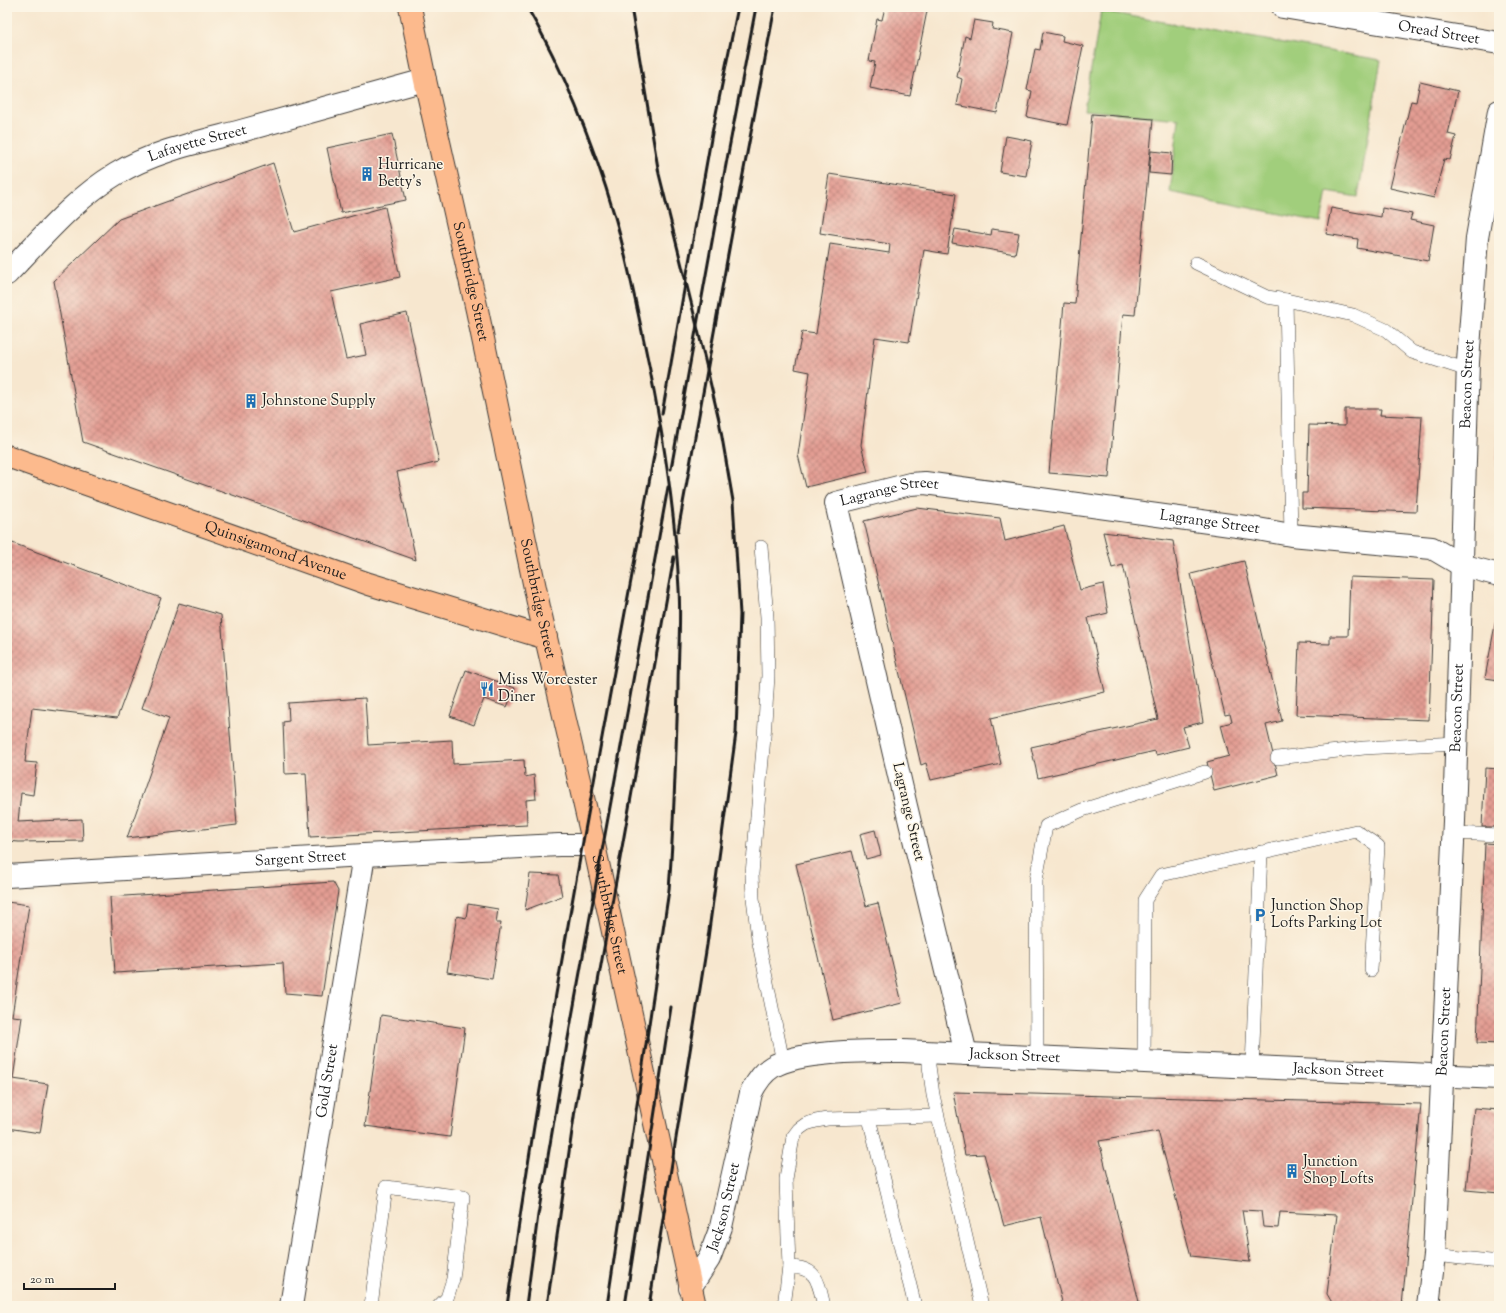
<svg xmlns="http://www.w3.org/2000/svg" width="1506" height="1313" viewBox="0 0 1506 1313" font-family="'Sorts Mill Goudy',serif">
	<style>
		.garden { fill: #a1ce7c; stroke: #5e754c }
		.building { fill: url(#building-cross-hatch) }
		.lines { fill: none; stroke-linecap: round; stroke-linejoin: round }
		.lane-casing { stroke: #3d3a37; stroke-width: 14 }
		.street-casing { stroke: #3d3a37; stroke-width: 24 }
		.primary-casing { stroke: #3d3a37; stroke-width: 24 }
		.lane { stroke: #fff; stroke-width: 13 }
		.street { stroke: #fff; stroke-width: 22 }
		.primary { stroke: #fcba8d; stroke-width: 22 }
		.rail { stroke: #1c1c1c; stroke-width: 3 }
		.labels { text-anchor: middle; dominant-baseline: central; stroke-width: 3; stroke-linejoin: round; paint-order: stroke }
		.street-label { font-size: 15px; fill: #1c1c1c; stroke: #fcf5e5 }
		.poi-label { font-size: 15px; fill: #1c1c1c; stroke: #fcf5e5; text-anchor: start }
	</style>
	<defs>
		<pattern id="building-cross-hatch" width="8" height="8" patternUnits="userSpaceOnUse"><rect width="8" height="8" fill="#e39d93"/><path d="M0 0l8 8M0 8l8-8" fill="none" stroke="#b77f77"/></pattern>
	</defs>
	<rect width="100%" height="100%" fill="#fcf5e5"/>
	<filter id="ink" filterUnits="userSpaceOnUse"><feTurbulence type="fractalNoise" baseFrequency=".025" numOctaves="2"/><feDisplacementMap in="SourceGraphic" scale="8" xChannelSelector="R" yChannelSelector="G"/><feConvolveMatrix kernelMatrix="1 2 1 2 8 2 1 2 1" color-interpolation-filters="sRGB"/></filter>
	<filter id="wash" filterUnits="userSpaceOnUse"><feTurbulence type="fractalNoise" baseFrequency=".012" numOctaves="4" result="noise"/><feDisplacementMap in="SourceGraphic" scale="16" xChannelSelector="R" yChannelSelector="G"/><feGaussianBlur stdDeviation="0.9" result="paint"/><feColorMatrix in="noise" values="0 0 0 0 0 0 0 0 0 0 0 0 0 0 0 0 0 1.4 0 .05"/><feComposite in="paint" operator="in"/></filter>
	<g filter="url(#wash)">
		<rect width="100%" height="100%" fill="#f7e7cf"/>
		<polygon class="garden" points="1101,11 1381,60 1358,197 1327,192 1321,222 1170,192 1179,119 1084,110"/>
		<g id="blocks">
			<g class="building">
				<polygon points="885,7 906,7 927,11 910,96 870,88 875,62 869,61 877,19 882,20"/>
				<polygon points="974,20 993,23 992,29 1013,33 997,113 957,105 962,79 957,77 965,36 970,38"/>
				<polygon points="1043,32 1063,36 1062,41 1083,46 1067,125 1027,117 1032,91 1027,90 1035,49 1040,50"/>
				<polygon points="1420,82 1458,91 1448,134 1456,136 1450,160 1444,159 1434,198 1390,188 1411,101 1416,102"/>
				<polygon points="1092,114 1153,119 1135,315 1123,314 1109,478 1049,473 1064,303 1075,304"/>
				<polygon points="392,134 406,200 341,213 327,148"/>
				<polygon points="1006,136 1032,141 1026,176 1000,172"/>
				<polygon points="1151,151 1172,153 1171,175 1149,173"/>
				<polygon points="273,163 294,232 385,207 400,277 331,292 346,359 366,355 360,324 407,313 439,462 397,472 416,560 83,442 54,281 119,219"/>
				<polygon points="829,174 956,194 947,254 924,250 909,342 875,337 861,445 868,472 806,487 798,455 810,372 795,369 802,332 816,334 830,244 889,253 890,244 820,233"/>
				<polygon points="1331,208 1381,217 1382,208 1412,214 1410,220 1434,225 1428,261 1357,248 1358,239 1326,234"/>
				<polygon points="955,229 991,235 992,229 1019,233 1015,254 952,243"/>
				<polygon points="1345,409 1381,409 1380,415 1422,417 1416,512 1302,508 1302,493 1307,493 1309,425 1345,426"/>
				<polygon points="1498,432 1499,432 1499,477 1496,477"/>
				<polygon points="917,508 1000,518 1005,541 1064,526 1080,590 1103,584 1108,613 1088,618 1105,692 991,718 1001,764 931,780 926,763 921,765 864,521"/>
				<polygon points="1103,532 1173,541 1203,722 1183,727 1189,747 1156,755 1155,751 1038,778 1031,747 1158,719 1123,565 1112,568"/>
				<polygon points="7,541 161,598 117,718 32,708 25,762 37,763 33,795 21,793 18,822 82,819 83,841 19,842 7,841"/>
				<polygon points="1244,561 1282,721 1266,725 1278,775 1214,791 1207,762 1229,756 1221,725 1232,722 1230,714 1225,715 1191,574"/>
				<polygon points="1350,577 1434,580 1429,720 1296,715 1299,643 1330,644 1330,636 1348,636"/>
				<polygon points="179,603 221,615 237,825 127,838 169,718 142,708"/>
				<polygon points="1497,614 1499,615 1499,680 1485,678"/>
				<polygon points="466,670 515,688 507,707 484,699 474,725 450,716"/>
				<polygon points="365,698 368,745 452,740 453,764 524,760 525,777 534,775 536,799 526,800 527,825 310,837 306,773 285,774 283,722 289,721 288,703"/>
				<polygon points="1485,768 1499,769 1499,827 1482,827"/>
				<polygon points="875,830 881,855 866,859 860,834"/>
				<polygon points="1485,843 1499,844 1499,1044 1477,1043"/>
				<polygon points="852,851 866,906 878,903 902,1003 833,1020 796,864"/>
				<polygon points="530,874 558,875 562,896 525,910"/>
				<polygon points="333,882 338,891 322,996 285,993 283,963 115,973 110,897"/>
				<polygon points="7,902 29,905 12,1016 22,1017 13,1079 48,1084 40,1133 7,1128"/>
				<polygon points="468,904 498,909 496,923 501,923 492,979 447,972 457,916 466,918"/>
				<polygon points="381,1015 465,1028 450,1137 365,1126"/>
				<polygon points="953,1092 1421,1104 1402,1306 1334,1306 1327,1294 1337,1215 1280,1212 1278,1228 1263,1227 1261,1211 1242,1210 1250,1262 1191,1256 1158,1131 1099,1141 1140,1306 1063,1306 1041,1217 1004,1226 984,1154 965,1155"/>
				<polygon points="1474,1108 1499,1110 1499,1193 1466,1190"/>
			</g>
		</g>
	</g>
	<g filter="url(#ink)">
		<use href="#blocks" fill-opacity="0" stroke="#3d3a37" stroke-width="1"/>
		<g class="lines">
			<defs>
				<g id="lane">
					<polyline points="1196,263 1267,297 1286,300 1291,535"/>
					<polyline points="1286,300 1353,315 1386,330 1412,352 1468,370"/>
					<polyline points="761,547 767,617 768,676 764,737 752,874 753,898 758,938 783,1062"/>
					<polyline points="1277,758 1364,748 1456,743"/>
					<polyline points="1454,833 1499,835"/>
					<polyline points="929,1052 929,1066 933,1095 982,1306"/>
					<polyline points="1037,1057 1036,880 1046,826 1082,810 1205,772"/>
					<polyline points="1144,1062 1145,900 1161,875 1356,831 1378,846 1371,970"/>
					<polyline points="1252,1067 1261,852"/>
					<polyline points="869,1118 915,1306"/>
					<polyline points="1434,1255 1499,1262"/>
					<path d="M789 1267C818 1267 818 1282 824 1306"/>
					<polyline points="371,1306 386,1187 463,1197 453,1279 447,1298 439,1306"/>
					<polyline points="784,1306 789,1267 786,1179 793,1137 799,1129 806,1124 816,1121 827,1119 937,1116"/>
				</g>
				<g id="street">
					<path id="s1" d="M1283 7 1499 43"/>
					<path id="s2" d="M7 274C41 239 74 199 116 174 154 151 199 142 241 131 303 114 364 97 425 80"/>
					<path id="s3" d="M7 876 364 855 559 845H594"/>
					<path id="s4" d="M966 1054 906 806 836 503 910 484 925 483 1252 528 1291 535 1432 548 1461 565 1499 575"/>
					<path id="s5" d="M690 1288 709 1259 721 1227 751 1093C756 1083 762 1073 772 1067 799 1050 870 1051 903 1051L1499 1078"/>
					<path id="s6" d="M291 1306 364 855"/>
					<path id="s7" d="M1428 1306 1434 1255 1454 821 1468 362 1477 238 1499 111"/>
				</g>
				<g id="primary">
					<path id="s8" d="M410 7 425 80 477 310 540 612 594 845 695 1306"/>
					<path id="s9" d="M7 456 369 584 546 638"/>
				</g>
			</defs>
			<use href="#lane" class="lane-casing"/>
			<use href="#street" class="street-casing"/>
			<use href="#primary" class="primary-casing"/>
			<use href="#lane" class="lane"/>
			<use href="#street" class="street"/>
			<use href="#primary" class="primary"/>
			<g class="rail">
				<path d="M527 7C564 71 594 146 615 217 627 259 636 303 645 346 662 426 675 507 679 589 681 622 678 656 678 689 676 756 674 823 669 890L607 1306"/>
				<polyline points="631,7 659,174 698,330 719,420 733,501 740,614 736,733 707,945 649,1306"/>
				<polyline points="662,414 712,133 738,7"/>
				<polyline points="671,469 724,175 756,7"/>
				<polyline points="678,531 735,216 775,7"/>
				<path d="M507 1306C548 1012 606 720 659 428"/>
				<polyline points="526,1306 538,1215 567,1044 668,487"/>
				<polyline points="547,1306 575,1110 674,557"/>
				<polyline points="625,1306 671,1007"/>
			</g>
		</g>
	</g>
	<defs>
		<symbol id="building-bare" viewBox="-9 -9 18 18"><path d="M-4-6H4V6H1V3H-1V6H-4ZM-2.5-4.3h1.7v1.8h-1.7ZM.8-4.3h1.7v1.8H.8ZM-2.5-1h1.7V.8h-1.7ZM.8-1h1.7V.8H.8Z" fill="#1f6fb2" stroke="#fcf5e5" stroke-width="2.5" paint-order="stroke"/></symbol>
		<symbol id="restaurant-bare" viewBox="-9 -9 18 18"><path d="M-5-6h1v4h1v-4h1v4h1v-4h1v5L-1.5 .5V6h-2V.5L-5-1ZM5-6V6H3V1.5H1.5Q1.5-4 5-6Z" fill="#1f6fb2" stroke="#fcf5e5" stroke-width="2.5" paint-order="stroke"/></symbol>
		<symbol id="parking-bare" viewBox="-9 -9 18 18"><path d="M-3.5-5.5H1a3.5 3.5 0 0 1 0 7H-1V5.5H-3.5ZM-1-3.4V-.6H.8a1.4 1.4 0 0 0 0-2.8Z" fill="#1f6fb2" stroke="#fcf5e5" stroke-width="2.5" paint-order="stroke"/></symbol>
	</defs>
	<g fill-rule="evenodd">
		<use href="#building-bare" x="357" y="164" width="20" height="20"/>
		<use href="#building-bare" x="241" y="391" width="20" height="20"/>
		<use href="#restaurant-bare" x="477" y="679" width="20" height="20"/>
		<use href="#parking-bare" x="1250" y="905" width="20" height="20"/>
		<use href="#building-bare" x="1282" y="1161" width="20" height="20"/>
	</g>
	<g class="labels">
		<g class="street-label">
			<text stroke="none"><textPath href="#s1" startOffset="158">Oread Street</textPath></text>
			<text stroke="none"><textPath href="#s2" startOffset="236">Lafayette Street</textPath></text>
			<text stroke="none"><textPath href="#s8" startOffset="281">Southbridge Street</textPath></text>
			<text stroke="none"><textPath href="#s7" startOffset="923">Beacon Street</textPath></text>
			<text stroke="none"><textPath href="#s4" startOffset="621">Lagrange Street</textPath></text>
			<text stroke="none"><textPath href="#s4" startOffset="945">Lagrange Street</textPath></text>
			<text stroke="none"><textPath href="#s9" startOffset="285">Quinsigamond Avenue</textPath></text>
			<text stroke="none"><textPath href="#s8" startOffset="605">Southbridge Street</textPath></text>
			<text stroke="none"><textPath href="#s7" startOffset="599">Beacon Street</textPath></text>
			<text transform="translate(908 812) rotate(77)">Lagrange Street</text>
			<text stroke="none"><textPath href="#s3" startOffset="294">Sargent Street</textPath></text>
			<text stroke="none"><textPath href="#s8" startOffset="929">Southbridge Street</textPath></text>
			<text stroke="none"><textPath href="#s7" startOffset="275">Beacon Street</textPath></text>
			<text stroke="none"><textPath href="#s5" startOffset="485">Jackson Street</textPath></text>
			<text stroke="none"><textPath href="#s5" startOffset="809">Jackson Street</textPath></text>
			<text stroke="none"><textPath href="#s6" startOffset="228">Gold Street</textPath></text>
			<text stroke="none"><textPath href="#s5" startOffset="89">Jackson Street</textPath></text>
		</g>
		<g class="poi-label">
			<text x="378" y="165">Hurricane<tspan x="378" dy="17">Betty's</tspan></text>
			<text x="262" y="401">Johnstone Supply</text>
			<text x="498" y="680">Miss Worcester<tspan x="498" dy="17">Diner</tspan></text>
			<text x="1271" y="906">Junction Shop<tspan x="1271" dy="17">Lofts Parking Lot</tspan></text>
			<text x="1303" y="1162">Junction<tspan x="1303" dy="17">Shop Lofts</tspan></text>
		</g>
	</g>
	<rect width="1506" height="1313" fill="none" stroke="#fcf5e5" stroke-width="24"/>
	<path d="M24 1283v6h91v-6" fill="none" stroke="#1c1c1c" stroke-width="2"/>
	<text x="30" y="1283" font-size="12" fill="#1c1c1c" stroke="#fcf5e5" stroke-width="3" paint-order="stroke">20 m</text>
</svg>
